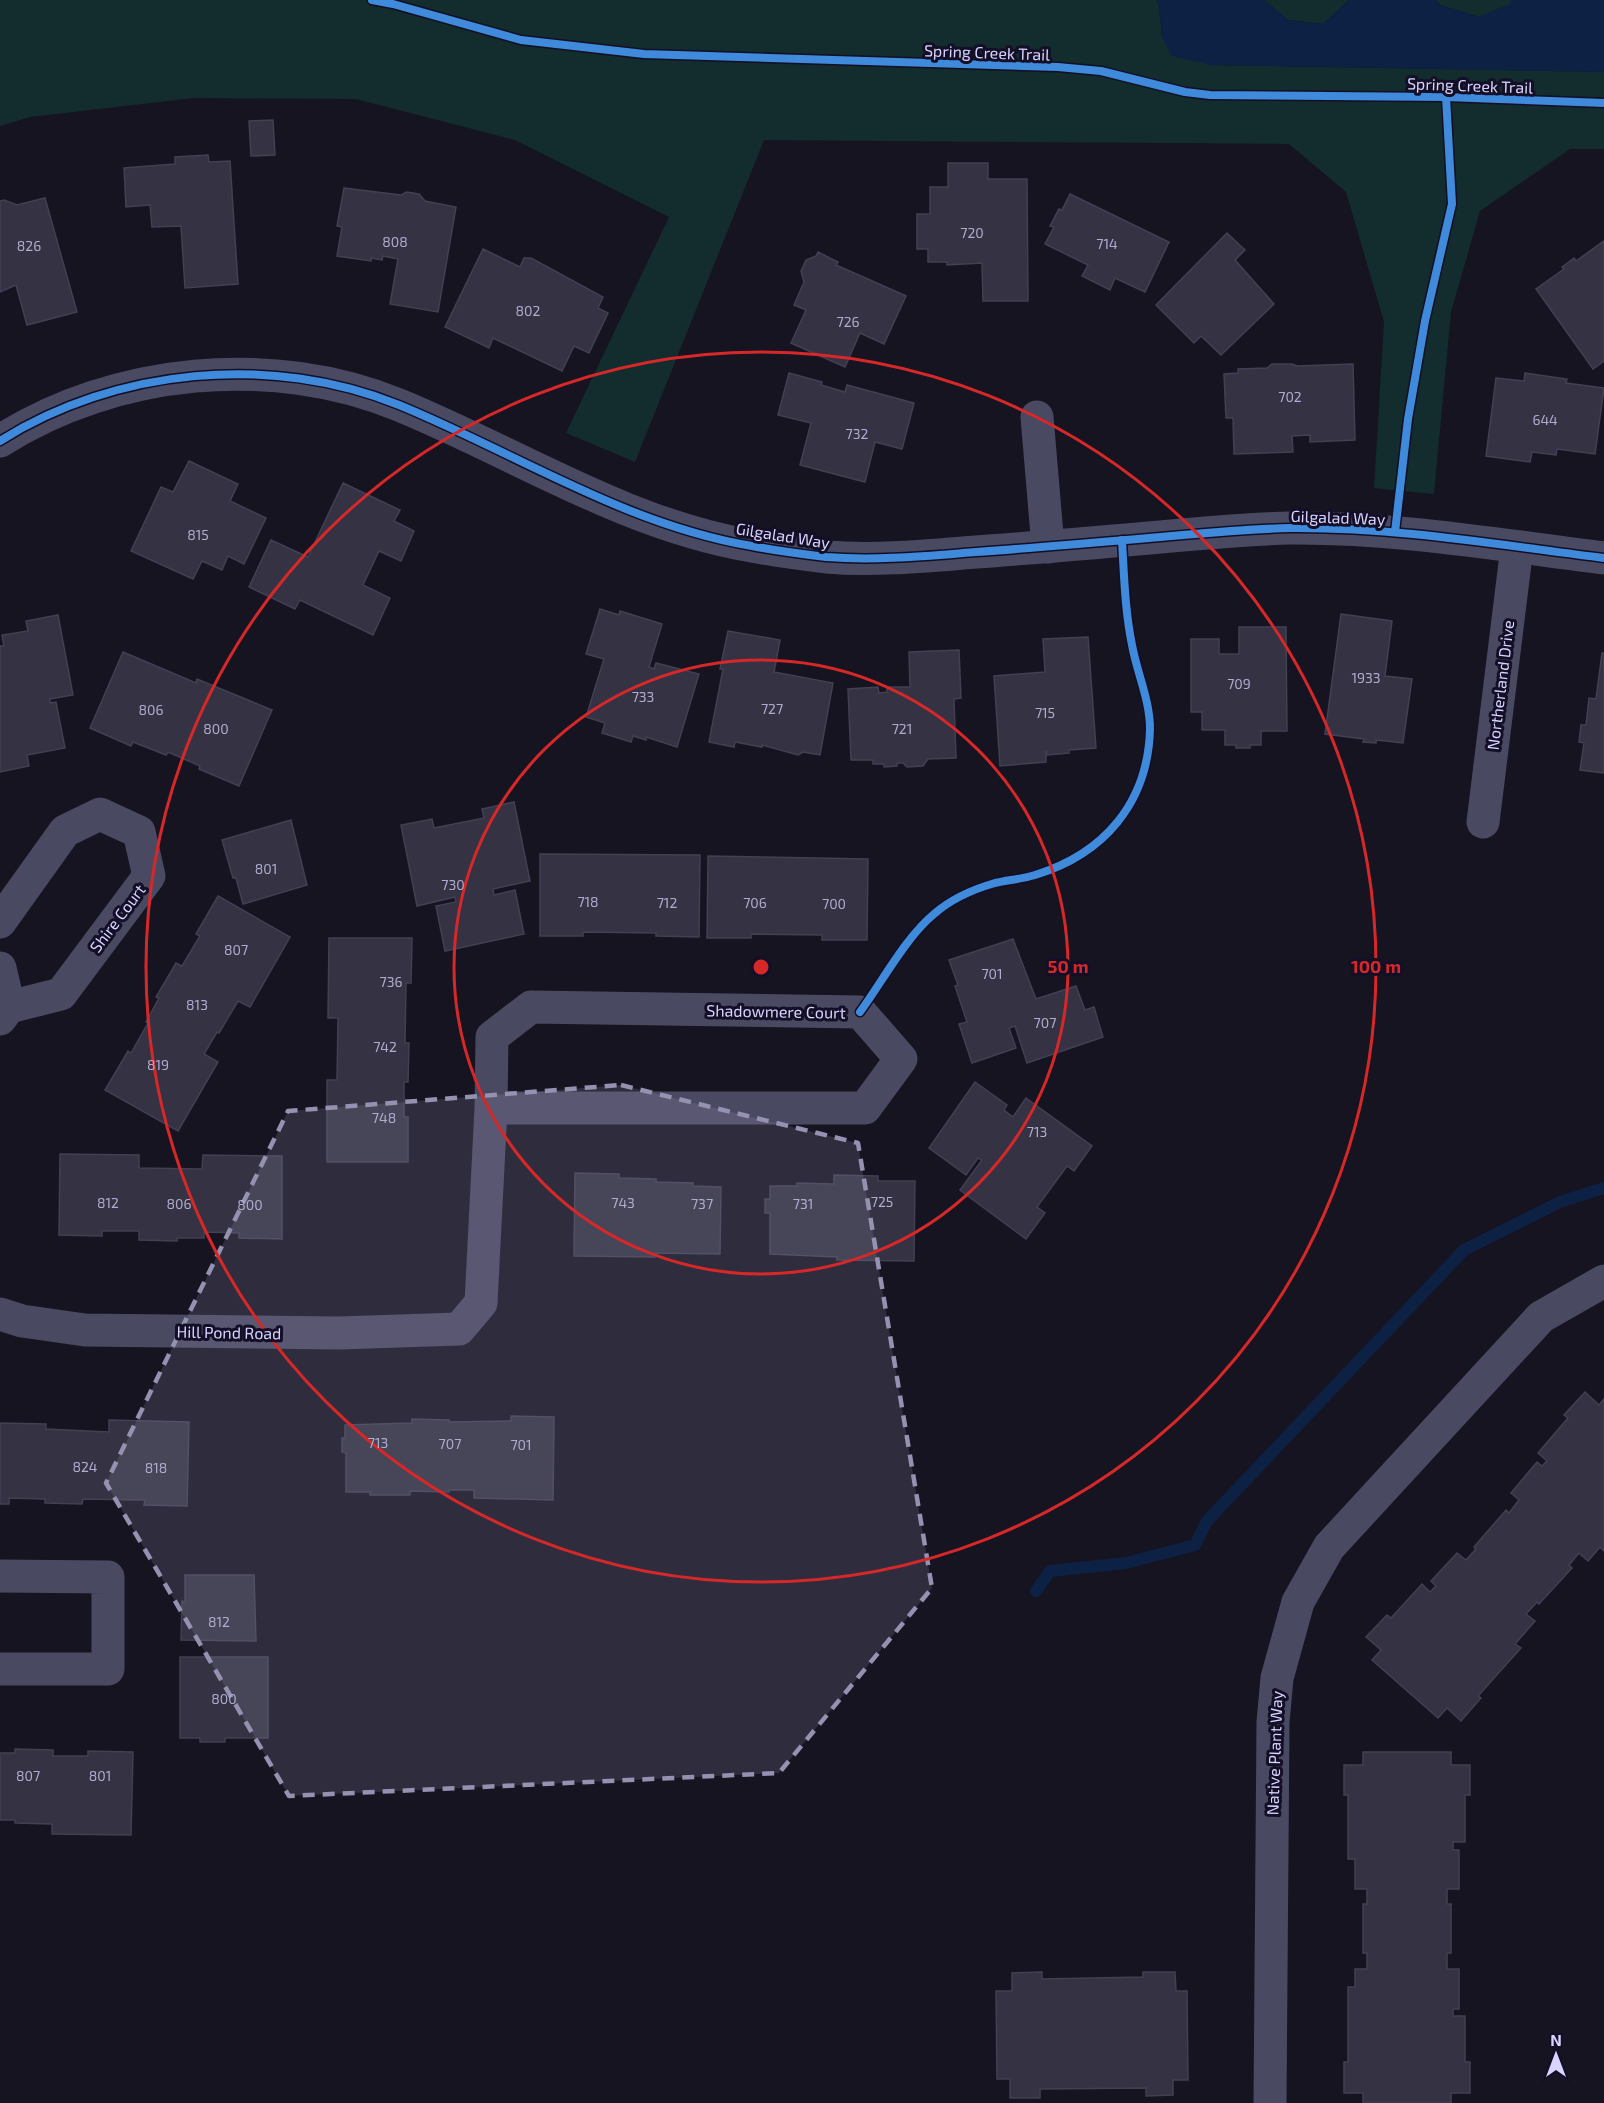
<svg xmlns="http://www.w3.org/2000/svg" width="1604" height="2103" viewBox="0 0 1604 2103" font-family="'Exo 2',sans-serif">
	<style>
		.green { fill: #132c2d }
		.water { fill: #0d2144 }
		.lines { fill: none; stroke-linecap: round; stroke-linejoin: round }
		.stream { stroke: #0d2144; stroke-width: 12 }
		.building { fill: #343243; stroke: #433f54; stroke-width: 1.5 }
		.minor { stroke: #4a4962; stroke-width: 33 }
		.cycleway-casing { stroke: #130f26; stroke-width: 11 }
		.cycleway { stroke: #408adc; stroke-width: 8 }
		.marked { fill: #9591b1; fill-opacity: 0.2; stroke: #9591b1; stroke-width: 4.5; stroke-dasharray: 12 8; stroke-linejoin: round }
		.ring { fill: none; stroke: #d62828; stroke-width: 3 }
		.labels { text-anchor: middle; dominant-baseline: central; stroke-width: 6; stroke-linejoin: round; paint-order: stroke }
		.number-label { font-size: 14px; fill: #b0acd0 }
		.street-label { font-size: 16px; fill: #d9d4ff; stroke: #130f26 }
		.centre { fill: #d62828; stroke: #130f26; stroke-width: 3 }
		.ring-label { font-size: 18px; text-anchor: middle; font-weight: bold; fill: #d62828; stroke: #130f26; stroke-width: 6; stroke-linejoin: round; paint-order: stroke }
	</style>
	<rect width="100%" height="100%" fill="#161421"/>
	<g class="green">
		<polygon points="0,0 1156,0 1159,5 1162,38 1212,65 1604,72 1604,149 1570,149 1480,211 1451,312 1434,494 1374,488 1384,322 1346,192 1289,144 764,140 635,462 566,433 669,217 515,140 356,99 194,98 30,117 0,126"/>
		<polygon points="1264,0 1349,0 1323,24 1288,20"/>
		<polygon points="1435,0 1512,0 1511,4 1479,17 1440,5"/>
	</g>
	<polygon class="water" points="1156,0 1264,0 1288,20 1323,24 1349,0 1435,0 1440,5 1479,17 1510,4 1512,0 1604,0 1604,72 1212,65 1172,56 1162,38 1159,5"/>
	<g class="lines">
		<polyline class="stream" points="1036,1591 1050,1571 1126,1563 1195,1545 1207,1521 1464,1250 1560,1202 1604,1188"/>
	</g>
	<g class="building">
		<polygon points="273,120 275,155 251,156 249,121"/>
		<polygon points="208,155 209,162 230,161 238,284 185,288 181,226 152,227 150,205 126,207 124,168 175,164 175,157"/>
		<polygon points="948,163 988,163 988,179 1027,179 1028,301 983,301 982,263 947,265 947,262 928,262 928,249 917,249 917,214 930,214 930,187 948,187"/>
		<polygon points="344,188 401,195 407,192 419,194 425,201 456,207 438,312 390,304 398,259 383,256 382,260 371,258 371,261 337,256 342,227 337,226"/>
		<polygon points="1070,194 1169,242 1145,292 1115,278 1110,290 1082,276 1088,265 1045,244 1054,227 1050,226 1059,209 1062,210"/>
		<polygon points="45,198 77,312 27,325 16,285 0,292 0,201 4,200 17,205"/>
		<polygon points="1227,233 1245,250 1235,260 1274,304 1221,355 1201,336 1194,343 1156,305"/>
		<polygon points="1604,241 1604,361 1593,369 1536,289 1564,269 1562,267 1574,258 1576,261"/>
		<polygon points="483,249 520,267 524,258 531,258 603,297 598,308 608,313 589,353 574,346 562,371 493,338 489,348 445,327"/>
		<polygon points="818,252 838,262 836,265 906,296 884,344 860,333 845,367 791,343 806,310 794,305 804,282 801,271 806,260 816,256"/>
		<polygon points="1272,364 1292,364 1297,366 1353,364 1355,440 1310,442 1310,435 1292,436 1293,452 1234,454 1233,418 1226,418 1224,374 1238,373 1238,369 1267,368"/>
		<polygon points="789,373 822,382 821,385 845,392 847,385 914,403 902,449 875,442 865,482 800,465 811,423 778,415"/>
		<polygon points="1525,373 1567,379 1566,383 1604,388 1595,454 1557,449 1556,455 1532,452 1530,462 1486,456 1496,378 1524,381"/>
		<polygon points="189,461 238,484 230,501 266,518 244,564 228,556 222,570 202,561 193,579 131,551 161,487 173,492"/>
		<polygon points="343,483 400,510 394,521 414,531 401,561 379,551 363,585 390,598 373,635 300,600 295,609 249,587 271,540 308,557"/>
		<polygon points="600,609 619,615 620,611 662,624 649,667 654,669 656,663 699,674 677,747 646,737 646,740 633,736 631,742 602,733 605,723 586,717 604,659 586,654"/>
		<polygon points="1341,614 1392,621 1385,676 1412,679 1403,743 1376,740 1376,743 1363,742 1364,739 1325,734"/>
		<polygon points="58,615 73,695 50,699 50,703 56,702 65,748 27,755 29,766 0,772 0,646 4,646 2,635 28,631 26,621"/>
		<polygon points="1239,627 1286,627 1287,731 1261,731 1261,745 1250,745 1250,748 1236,748 1236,745 1225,745 1225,730 1202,730 1202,712 1191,712 1191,639 1219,639 1219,654 1239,654"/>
		<polygon points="728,631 780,640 774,672 833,683 820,755 803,752 798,755 762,745 762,747 735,742 734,747 709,742 723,669 720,669"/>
		<polygon points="1088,637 1096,748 1069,750 1069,753 1047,755 1046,751 1046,762 1000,766 994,676 1045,672 1043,639"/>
		<polygon points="959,650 961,698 954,699 956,758 928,759 923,766 907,767 903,763 897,763 897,766 884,767 884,764 873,764 873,760 851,760 848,689 878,687 879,693 887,692 887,687 910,687 909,652"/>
		<polygon points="123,652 196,683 197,679 272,710 239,786 199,769 200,766 168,752 166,755 133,742 131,746 90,728"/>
		<polygon points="1602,653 1604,653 1604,773 1580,770 1584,743 1579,742 1581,725 1586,725 1589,698 1596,699"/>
		<polygon points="514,802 530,881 493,889 494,895 515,890 524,934 445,951 436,906 456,902 455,897 417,906 401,825 432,819 434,828 484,818 482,809"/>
		<polygon points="291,820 307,885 243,904 236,878 233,878 222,840"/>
		<polygon points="540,854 700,855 699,937 656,936 656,933 583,932 583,936 540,936"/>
		<polygon points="708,856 868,859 867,940 822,940 822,935 751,934 751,938 707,938"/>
		<polygon points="218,896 290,937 250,1007 238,1001 219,1033 217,1032 204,1054 218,1062 178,1131 105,1090 128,1051 131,1053 148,1023 146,1022 159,998 156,997 176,963 182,966 200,936 196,934"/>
		<polygon points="329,938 412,938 411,983 406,983 405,1043 409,1043 408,1082 404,1082 404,1117 408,1117 408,1162 327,1162 327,1080 337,1080 338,1018 328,1018"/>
		<polygon points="1013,939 1036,999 1076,986 1085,1010 1094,1007 1103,1037 1027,1063 1015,1026 1009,1028 1016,1048 972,1063 959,1024 967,1022 955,986 958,985 949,960"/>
		<polygon points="975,1082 1007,1105 1004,1110 1013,1117 1026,1098 1092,1146 1074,1171 1067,1166 1037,1207 1045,1213 1026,1239 960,1190 982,1160 978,1158 966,1175 929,1148"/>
		<polygon points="60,1154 139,1155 139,1168 202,1169 203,1155 282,1156 282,1239 239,1238 239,1233 204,1232 204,1238 177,1238 177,1241 139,1240 139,1231 102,1231 102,1236 59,1235"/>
		<polygon points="575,1173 619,1174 619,1178 656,1179 656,1182 693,1183 693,1186 721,1187 720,1254 655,1253 655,1257 574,1256"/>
		<polygon points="834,1175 878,1176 878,1181 915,1181 914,1261 837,1260 837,1257 770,1254 770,1213 765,1213 765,1199 770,1199 770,1186 797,1186 797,1183 834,1184"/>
		<polygon points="1585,1392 1599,1405 1604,1399 1604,1551 1600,1547 1588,1561 1579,1553 1569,1565 1572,1568 1539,1604 1537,1602 1526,1614 1535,1621 1515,1644 1521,1648 1478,1696 1481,1698 1461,1721 1447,1708 1438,1718 1372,1660 1381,1650 1366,1637 1387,1615 1391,1618 1422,1584 1430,1592 1436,1586 1431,1581 1457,1553 1466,1560 1476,1549 1474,1547 1506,1510 1509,1513 1519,1500 1511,1493 1537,1462 1542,1466 1547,1461 1538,1453 1568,1418 1564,1415"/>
		<polygon points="511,1416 554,1417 553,1500 474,1498 474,1490 449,1490 449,1492 410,1491 410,1495 370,1495 370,1492 346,1492 346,1453 342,1452 342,1438 345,1438 345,1425 412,1423 412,1419 449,1420 449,1422 511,1421"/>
		<polygon points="109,1420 189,1422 187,1506 144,1505 145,1500 83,1499 82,1504 45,1503 45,1499 9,1498 9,1504 0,1504 0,1423 46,1424 46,1429 109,1432"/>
		<polygon points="185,1575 254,1575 256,1641 181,1640 182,1601 185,1602"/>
		<polygon points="180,1657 268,1657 268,1738 225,1738 225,1742 200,1742 200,1738 180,1738"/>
		<polygon points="15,1749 53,1750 53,1756 88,1756 88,1751 133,1752 131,1835 52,1834 52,1824 15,1823 15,1820 0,1820 0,1753 15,1753"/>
		<polygon points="1363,1752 1451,1752 1451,1765 1470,1765 1470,1795 1465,1795 1465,1842 1453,1842 1453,1850 1459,1850 1459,1889 1447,1889 1447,1904 1451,1904 1451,1953 1447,1953 1447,1969 1459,1969 1459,2009 1453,2009 1453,2016 1465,2016 1465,2062 1470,2062 1470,2093 1451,2093 1451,2103 1363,2103 1363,2093 1344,2093 1344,2062 1348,2062 1348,1987 1355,1987 1355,1969 1367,1969 1367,1953 1363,1953 1363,1904 1367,1904 1367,1889 1355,1889 1355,1859 1348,1859 1348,1795 1344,1795 1344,1765 1363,1765"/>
		<polygon points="1042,1972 1042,1979 1143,1977 1143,1972 1175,1972 1176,1991 1187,1991 1188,2080 1173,2080 1173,2095 1146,2096 1146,2088 1040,2089 1040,2098 1010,2098 1010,2079 997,2079 996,1991 1012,1991 1012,1973"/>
	</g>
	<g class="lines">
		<g class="minor">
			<polyline points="1037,417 1048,547"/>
			<path d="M0 441C115 368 272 353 399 405 516 453 626 525 752 546 777 551 802 554 826 557 876 561 926 556 976 552 1033 548 1091 543 1149 538 1196 534 1243 529 1290 528 1395 527 1500 545 1604 558"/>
			<polyline points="1483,822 1517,547"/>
			<polyline points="0,922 65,831 100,814 139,832 149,876 61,994 9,1007 0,1019"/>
			<polyline points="0,968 9,1007"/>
			<polyline points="0,1314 22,1321 85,1330 339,1333 459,1329 481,1303 491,1108 865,1108 901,1059 860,1012 531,1007 492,1037 491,1108"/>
			<polyline points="0,1576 108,1577 108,1669 0,1669"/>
			<polyline points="1270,2103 1273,1722 1277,1678 1298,1602 1329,1547 1541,1317 1604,1281"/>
		</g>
		<defs>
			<g id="cycleway">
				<polyline points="372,0 393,4 521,40 644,54 1058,67 1101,71 1185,92 1210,95 1446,97 1604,103"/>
				<path d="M0 441C115 368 272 353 399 405 516 453 626 525 752 546 777 551 802 554 826 557 876 561 926 556 976 552 1033 548 1091 543 1149 538 1196 534 1243 529 1290 528 1395 527 1500 545 1604 558"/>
				<polyline points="1395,532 1408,419 1425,321 1452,204 1446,97"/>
				<path d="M860 1012C882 982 906 937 934 914 950 900 974 889 995 883 1008 880 1022 879 1035 875 1104 854 1148 803 1150 729 1150 700 1137 673 1132 645 1125 611 1124 575 1122 540"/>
			</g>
		</defs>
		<use href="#cycleway" class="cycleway-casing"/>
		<use href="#cycleway" class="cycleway"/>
	</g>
	<path class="marked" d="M621 1085 858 1143 932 1588 779 1773 289 1796 106 1483 288 1111Z"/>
	<g class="ring">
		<circle cx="761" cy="967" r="307"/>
		<circle cx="761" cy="967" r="615"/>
	</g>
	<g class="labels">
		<g class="number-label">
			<text x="972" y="232">720</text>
			<text x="395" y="241">808</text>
			<text x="1107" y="243">714</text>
			<text x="29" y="245">826</text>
			<text x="528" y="310">802</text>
			<text x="848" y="321">726</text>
			<text x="1290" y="396">702</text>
			<text x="1545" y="419">644</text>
			<text x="857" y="433">732</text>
			<text x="198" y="534">815</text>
			<text x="1366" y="677">1933</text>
			<text x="1239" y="683">709</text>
			<text x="643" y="696">733</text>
			<text x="772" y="708">727</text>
			<text x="151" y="709">806</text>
			<text x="1045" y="712">715</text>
			<text x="216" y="728">800</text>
			<text x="902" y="728">721</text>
			<text x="266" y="868">801</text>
			<text x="453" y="884">730</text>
			<text x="588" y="901">718</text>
			<text x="667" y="902">712</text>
			<text x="755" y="902">706</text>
			<text x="834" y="903">700</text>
			<text x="236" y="949">807</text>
			<text x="992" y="973">701</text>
			<text x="391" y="981">736</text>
			<text x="197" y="1004">813</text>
			<text x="1045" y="1022">707</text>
			<text x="385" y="1046">742</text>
			<text x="158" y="1064">819</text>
			<text x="384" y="1117">748</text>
			<text x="1037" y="1131">713</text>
			<text x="882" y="1201">725</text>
			<text x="108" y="1202">812</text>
			<text x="623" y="1202">743</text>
			<text x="179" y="1203">806</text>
			<text x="702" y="1203">737</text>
			<text x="803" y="1203">731</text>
			<text x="250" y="1204">800</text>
			<text x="378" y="1442">713</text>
			<text x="450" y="1443">707</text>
			<text x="521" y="1444">701</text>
			<text x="85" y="1466">824</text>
			<text x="156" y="1467">818</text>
			<text x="219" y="1621">812</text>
			<text x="224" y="1698">800</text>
			<text x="28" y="1775">807</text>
			<text x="100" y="1775">801</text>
		</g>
		<g class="street-label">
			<text transform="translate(987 52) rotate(2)">Spring Creek Trail</text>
			<text transform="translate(1470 85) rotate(2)">Spring Creek Trail</text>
			<text transform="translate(1338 517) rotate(2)">Gilgalad Way</text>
			<text transform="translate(783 535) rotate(9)">Gilgalad Way</text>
			<text transform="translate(1500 685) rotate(-83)">Northerland Drive</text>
			<text transform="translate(117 918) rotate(-53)">Shire Court</text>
			<text transform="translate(776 1011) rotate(1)">Shadowmere Court</text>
			<text transform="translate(229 1332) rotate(1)">Hill Pond Road</text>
			<text transform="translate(1274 1753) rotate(-88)">Native Plant Way</text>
		</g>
	</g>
	<circle cx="761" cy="967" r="9" class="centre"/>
	<g class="ring-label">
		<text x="1068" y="973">50 m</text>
		<text x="1376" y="973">100 m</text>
	</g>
	<g transform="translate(1556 2055)" stroke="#130f26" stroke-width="4.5" paint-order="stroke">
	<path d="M0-4.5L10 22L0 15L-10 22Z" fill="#d9d4ff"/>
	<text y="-9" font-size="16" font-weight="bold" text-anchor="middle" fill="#d9d4ff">N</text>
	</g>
</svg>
